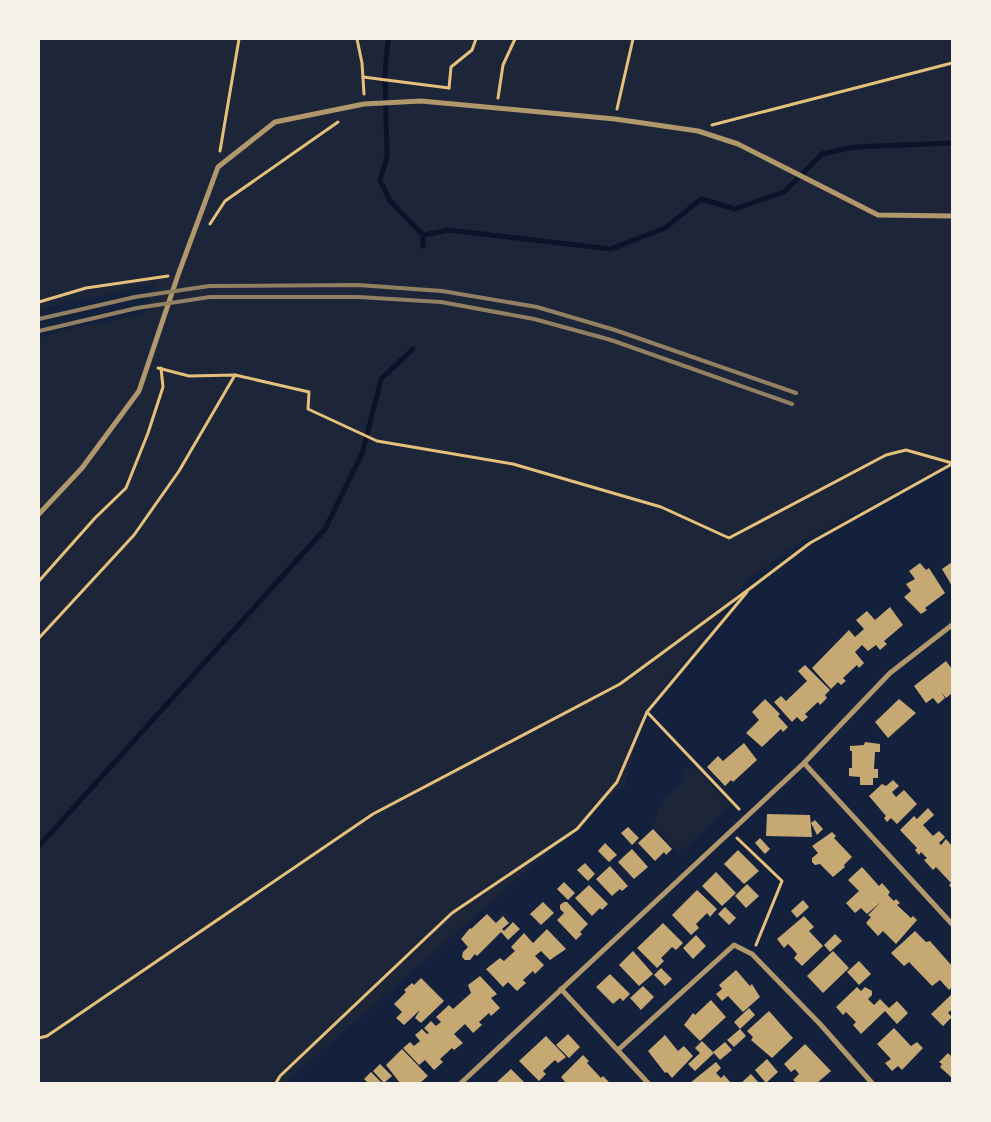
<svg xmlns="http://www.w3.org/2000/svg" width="991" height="1122" viewBox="0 0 991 1122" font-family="Overpass,sans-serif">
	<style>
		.green { fill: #1d2539 }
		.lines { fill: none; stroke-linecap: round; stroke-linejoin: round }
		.stream { stroke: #0b132b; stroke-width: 5 }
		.building { fill: #c6a872 }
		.path { stroke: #e5c07b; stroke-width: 3 }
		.minor { stroke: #b1986c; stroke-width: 5 }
		.rail { stroke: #918062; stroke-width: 4 }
	</style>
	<rect width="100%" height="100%" fill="#14213d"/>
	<g class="green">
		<polygon points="39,39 952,39 952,463 806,539 750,577 645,711 625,784 285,1083 39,1083 39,338 73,328 145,314 155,284 39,309"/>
		<polygon points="682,768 697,769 730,806 679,853 652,824 655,822 661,801 685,780"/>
	</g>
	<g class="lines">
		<g class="stream">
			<polyline points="388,39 385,74 387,156 380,180 390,201 423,235 423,246"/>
			<polyline points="423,235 449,230 611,249 665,228 701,199 735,209 784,192 822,154 854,147 952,143"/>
			<polyline points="39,846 325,529 362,454 381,379 413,349"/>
		</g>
	</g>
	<g class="building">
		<polygon points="952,562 952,586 942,569"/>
		<polygon points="920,563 926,570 929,568 945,593 925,608 927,610 921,614 904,597 911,591 906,584 915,579 909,571"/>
		<polygon points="890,607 903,625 884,641 887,644 880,650 876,645 868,651 862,645 855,652 864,663 859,668 857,665 843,678 846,681 841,685 838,682 831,689 812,668 849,630 855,637 864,629 856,620 867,611 875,620"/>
		<polygon points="946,661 952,669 952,693 946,698 941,692 945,698 938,704 933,698 926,703 914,686"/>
		<polygon points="805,665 830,690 825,695 827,698 820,705 818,702 805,714 808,717 802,722 797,717 792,722 774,702 781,696 786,701 807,681 798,671"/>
		<polygon points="765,699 780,714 778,716 788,727 783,732 781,729 762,747 746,733 759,720 752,712"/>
		<polygon points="899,699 916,713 888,738 875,722"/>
		<polygon points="865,742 880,744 880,752 875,752 874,769 878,769 878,778 873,778 873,785 860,785 860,777 849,776 849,768 852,768 852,751 850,751 850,746 864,745"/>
		<polygon points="744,743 757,760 733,782 731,780 725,786 707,767 718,756 723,761"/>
		<polygon points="893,780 899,786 892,792 896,797 904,790 917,804 897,824 891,818 887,822 884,818 886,816 869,796 882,784 886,786"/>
		<polygon points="928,808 934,815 923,825 933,836 939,831 945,837 939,843 941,845 946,839 952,846 952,889 949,885 951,883 936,867 933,870 924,860 927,858 921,852 919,855 915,850 917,848 900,830 914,816 917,819"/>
		<polygon points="767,814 810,815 812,837 766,836"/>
		<polygon points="815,820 823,829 817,835 811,823"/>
		<polygon points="628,827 639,838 632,845 621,833"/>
		<polygon points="653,829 672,849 666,855 664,852 655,861 638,843"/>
		<polygon points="832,832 836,836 834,838 852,857 844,865 845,867 833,877 820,864 815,865 812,862 812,858 818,853 812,846"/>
		<polygon points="760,838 770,849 765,854 755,843"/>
		<polygon points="605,843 617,855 609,862 598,851"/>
		<polygon points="632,849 648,867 634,879 618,862"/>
		<polygon points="738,850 759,871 744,884 724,864"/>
		<polygon points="585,863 595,874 588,881 577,870"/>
		<polygon points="610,866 628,886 622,891 620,889 612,896 596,879"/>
		<polygon points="862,867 879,886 882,883 890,892 888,895 894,901 896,899 900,903 897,905 911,918 913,916 917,920 896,944 883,931 878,936 866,923 871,917 868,915 881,902 867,914 861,908 855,913 846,903 859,891 848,880"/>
		<polygon points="716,872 736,893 722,906 702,886"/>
		<polygon points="564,882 575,893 568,900 557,889"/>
		<polygon points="747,884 759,896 746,908 735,896"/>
		<polygon points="589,885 608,904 602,910 600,908 592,916 575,898"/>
		<polygon points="697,890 717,909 710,917 707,913 696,924 699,928 691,935 672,915"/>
		<polygon points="803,900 809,907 797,918 791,911"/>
		<polygon points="543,902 554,913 541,925 530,914"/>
		<polygon points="564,902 567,902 588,924 580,932 582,934 576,940 557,920 564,913 560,909 560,905"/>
		<polygon points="725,907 736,918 729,925 718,914"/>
		<polygon points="487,914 496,923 503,916 509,923 502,929 504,931 513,922 520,929 508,940 501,932 477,956 475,954 470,960 465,960 462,957 463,952 468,947 461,939 470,928 471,929"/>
		<polygon points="804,916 814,927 809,931 823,946 802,966 794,958 797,954 793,949 788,944 784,948 777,939"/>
		<polygon points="663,923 683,943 676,950 672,947 661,958 664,961 657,968 637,948"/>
		<polygon points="547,929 566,949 550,960 541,951 535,956 544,965 535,974 533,971 523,980 526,983 517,991 508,982 503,987 486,969 500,958 504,961 515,951 511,947 524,933 533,943"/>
		<polygon points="915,931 926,942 930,941 952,966 952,987 949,990 940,980 932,986 909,962 904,966 891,953"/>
		<polygon points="835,934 842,941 830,952 824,945"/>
		<polygon points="696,935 706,946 693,959 683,948"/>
		<polygon points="633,951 653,974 639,986 619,965"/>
		<polygon points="833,951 849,968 823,993 807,976"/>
		<polygon points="859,961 871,974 859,985 847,972"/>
		<polygon points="661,968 672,979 665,986 654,975"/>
		<polygon points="736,970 750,986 752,984 760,997 743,1012 728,996 722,1001 716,994 722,989 719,985"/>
		<polygon points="610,974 630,994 623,1001 620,998 613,1004 596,987"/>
		<polygon points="480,976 497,994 491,998 500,1008 491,1016 489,1013 479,1022 482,1025 473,1033 465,1024 454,1034 463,1043 454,1050 452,1048 440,1059 443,1062 434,1070 425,1060 419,1065 403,1048 410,1042 414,1046 420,1041 415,1035 422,1029 427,1034 429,1033 424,1028 431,1021 436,1026 441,1022 436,1017 449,1005 453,1009 471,993 468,985"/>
		<polygon points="421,978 444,1001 421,1023 415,1018 420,1010 404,1025 396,1018 402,1012 394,1004 406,992 404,990 412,983 414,985"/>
		<polygon points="643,986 654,997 641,1010 630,998"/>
		<polygon points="857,987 861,991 865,987 872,991 872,995 868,999 874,1005 880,999 889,1008 897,1001 908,1013 897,1024 885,1011 861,1034 853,1025 856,1022 846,1012 843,1015 836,1007"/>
		<polygon points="952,994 952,1009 948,1013 952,1017 943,1026 931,1014"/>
		<polygon points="711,1000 726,1017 700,1041 684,1025 693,1013 695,1015"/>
		<polygon points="749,1008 755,1015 740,1029 734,1022"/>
		<polygon points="769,1011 793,1038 772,1058 751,1040 753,1037 747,1031"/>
		<polygon points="894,1028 911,1046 917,1042 923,1048 902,1070 898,1066 892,1071 885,1063 891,1059 877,1044"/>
		<polygon points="740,1029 746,1036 734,1047 727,1040"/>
		<polygon points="568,1034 580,1047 569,1058 556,1045"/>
		<polygon points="665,1035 678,1051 684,1046 693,1056 672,1078 667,1072 665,1073 648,1051"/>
		<polygon points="546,1036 566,1057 558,1063 555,1060 543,1071 546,1074 539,1081 519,1061"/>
		<polygon points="702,1041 714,1053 695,1071 688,1064 700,1053 695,1048"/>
		<polygon points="725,1042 732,1050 720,1060 713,1052"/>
		<polygon points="805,1044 831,1071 817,1083 797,1083 793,1080 799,1074 795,1069 791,1072 784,1064"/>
		<polygon points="402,1049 428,1076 420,1083 400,1083 386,1065"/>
		<polygon points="948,1053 952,1057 952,1078 940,1067 942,1064 939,1062"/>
		<polygon points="583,1055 589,1061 587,1063 601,1078 603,1076 609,1082 607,1083 566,1083 561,1077"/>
		<polygon points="767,1059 778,1072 766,1083 755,1070"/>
		<polygon points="716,1062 721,1068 716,1073 721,1078 724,1075 731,1083 690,1083"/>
		<polygon points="380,1064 392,1076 384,1083 373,1071"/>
		<polygon points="511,1069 525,1083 496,1083 498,1081"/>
		<polygon points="371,1072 382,1083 368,1083 364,1079"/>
		<polygon points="751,1074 759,1083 741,1083"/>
	</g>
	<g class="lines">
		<g class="path">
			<polyline points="357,39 362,63 364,94"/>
			<polyline points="363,77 449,88"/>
			<polyline points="449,88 451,67 472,50 476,39"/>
			<polyline points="498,98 503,65 515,39"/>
			<polyline points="617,109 633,39"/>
			<polyline points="712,125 952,63"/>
			<polyline points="220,151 239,39"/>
			<polyline points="210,224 225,201 338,122"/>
			<polyline points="39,302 86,288 168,276"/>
			<polyline points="158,368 189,376 235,375 309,392 308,409 377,441 513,464 661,507 729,538 886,455 906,450 952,463"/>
			<polyline points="39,581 95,518 126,488 148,433 163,387 161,368"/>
			<polyline points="752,587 810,543 952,464"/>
			<polyline points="39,638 134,535 179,471 235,375"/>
			<polyline points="647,712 747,592"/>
			<polyline points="737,838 782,881 756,945"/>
			<polyline points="39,1038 47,1036 373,814 620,684 752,587"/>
			<polyline points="276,1083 280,1076 452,913 577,829 617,782 647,712 739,809"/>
		</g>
		<g class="minor">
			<polyline points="39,514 82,468 139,391 178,275 218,167 275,122 364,104 421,101 615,119 698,131 738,144 878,215 952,216"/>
			<polyline points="804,763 952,924"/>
			<polyline points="561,989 648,1083"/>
			<polyline points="618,1050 734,945 752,954 821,1025 872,1083"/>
			<polyline points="461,1083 804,763 890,673 952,625"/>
		</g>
		<g class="rail">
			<polyline points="39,319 135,297 209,286 358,285 442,291 537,307 615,330 796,393"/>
			<polyline points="39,331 137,308 210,297 358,297 441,302 534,319 611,340 792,404"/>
		</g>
	</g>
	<rect width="991" height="1122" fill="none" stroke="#f6f1e7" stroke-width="80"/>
</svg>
